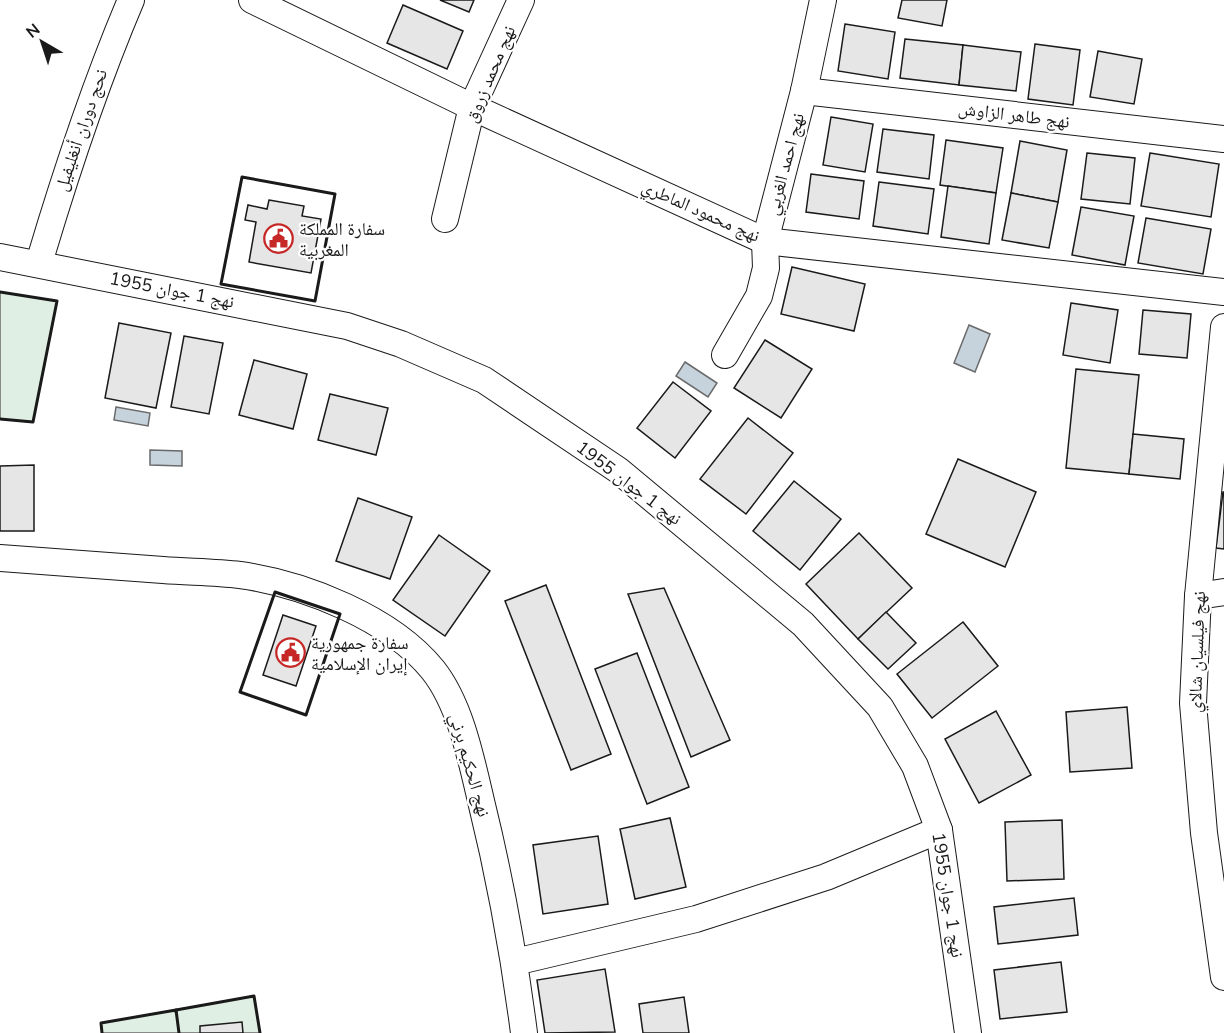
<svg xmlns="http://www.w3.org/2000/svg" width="1224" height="1033" viewBox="0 0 1224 1033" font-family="'Nunito Sans','Noto Naskh Arabic',sans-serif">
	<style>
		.green { fill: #e0efe3; stroke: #6a6a6a; stroke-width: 1.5 }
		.water { fill: #c6d2dc; stroke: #6a6a6a; stroke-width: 1.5 }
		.building { fill: #e6e6e6; stroke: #1a1a1a; stroke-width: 1.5 }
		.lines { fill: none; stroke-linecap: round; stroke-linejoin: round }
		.minor-casing { stroke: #1a1a1a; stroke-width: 28 }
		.minor { stroke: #fff; stroke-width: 26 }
		.wall { stroke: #1a1a1a; stroke-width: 3 }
		.labels { text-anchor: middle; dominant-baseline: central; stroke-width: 4.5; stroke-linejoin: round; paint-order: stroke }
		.street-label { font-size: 18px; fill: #1a1a1a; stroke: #fff }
		.poi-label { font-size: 18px; fill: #1a1a1a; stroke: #fff; text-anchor: start }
	</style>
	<rect width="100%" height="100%" fill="#fff"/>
	<g class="green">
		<polygon points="0,292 57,301 33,422 0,419"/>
		<polygon points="254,996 260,1033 102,1033 101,1023"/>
	</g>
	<g class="water">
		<polygon points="969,325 990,334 975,372 954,363"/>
		<polygon points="685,362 717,383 708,397 676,376"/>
		<polygon points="116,407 150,413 148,426 114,420"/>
		<polygon points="150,450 182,451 182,466 150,465"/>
	</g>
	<g class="building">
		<polygon points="440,0 474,0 469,12"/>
		<polygon points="902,0 947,0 942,26 898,18"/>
		<polygon points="403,5 463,31 447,69 387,43"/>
		<polygon points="845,24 895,32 888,79 838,71"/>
		<polygon points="905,39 963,45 959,85 900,78"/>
		<polygon points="1035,44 1080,50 1073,105 1028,99"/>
		<polygon points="963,45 1021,52 1016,91 959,85"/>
		<polygon points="1098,51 1142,59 1134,104 1090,97"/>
		<polygon points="831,117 873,124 865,172 823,165"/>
		<polygon points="883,129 934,135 929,179 877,172"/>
		<polygon points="946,140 1003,148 996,193 940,185"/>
		<polygon points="1020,141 1067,150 1058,202 1011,193"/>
		<polygon points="1087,153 1135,158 1130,204 1081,199"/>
		<polygon points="1150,153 1219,164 1211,217 1141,206"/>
		<polygon points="811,174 864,181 859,219 806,212"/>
		<polygon points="879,182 934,189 928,234 873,226"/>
		<polygon points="948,186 996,193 989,244 941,237"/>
		<polygon points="1011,193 1058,202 1049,248 1002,240"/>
		<polygon points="269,200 304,206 302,216 321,219 311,273 249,262 256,222 245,220 248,205 267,209"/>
		<polygon points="1081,207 1134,216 1125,265 1072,255"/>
		<polygon points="1146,218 1211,229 1203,274 1138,263"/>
		<polygon points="792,267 865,284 854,331 781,314"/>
		<polygon points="1071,303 1118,310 1110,363 1063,355"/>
		<polygon points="1143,310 1191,314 1187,358 1139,354"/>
		<polygon points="119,323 171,333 156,408 105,398"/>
		<polygon points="184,336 223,343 209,414 171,407"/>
		<polygon points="765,340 812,369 781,418 734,388"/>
		<polygon points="254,360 307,374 293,429 239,415"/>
		<polygon points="1076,369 1139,375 1129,474 1066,468"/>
		<polygon points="673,382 711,411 675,458 637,428"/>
		<polygon points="330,394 388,408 376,455 318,440"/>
		<polygon points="748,418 793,453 746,514 700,479"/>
		<polygon points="1133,434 1184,439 1180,479 1129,474"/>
		<polygon points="958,459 1036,492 1005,567 926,534"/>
		<polygon points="34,465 34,531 0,531 0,466"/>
		<polygon points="794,481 841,519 800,570 753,531"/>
		<polygon points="1223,492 1224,492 1224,549 1216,548"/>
		<polygon points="358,498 412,517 390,579 336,561"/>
		<polygon points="859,533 912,588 858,639 806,584"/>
		<polygon points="439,535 490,571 445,636 393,600"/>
		<polygon points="546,585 611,754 571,770 505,601"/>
		<polygon points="664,588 730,740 691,757 628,594"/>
		<polygon points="886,612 916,643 888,669 858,639"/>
		<polygon points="283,615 316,626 296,686 263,675"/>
		<polygon points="963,622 998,666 932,718 897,674"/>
		<polygon points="637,653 689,787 647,804 595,669"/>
		<polygon points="1127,707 1132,768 1070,772 1066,712"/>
		<polygon points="996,711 1031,775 979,803 945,739"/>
		<polygon points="670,818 686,887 635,899 620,829"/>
		<polygon points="1062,820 1064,879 1007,881 1005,822"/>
		<polygon points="598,836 608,904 543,914 533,845"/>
		<polygon points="1074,898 1078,935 998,944 994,907"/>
		<polygon points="1061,962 1067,1012 1000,1019 994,970"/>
		<polygon points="605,969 615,1032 545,1033 537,980"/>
		<polygon points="684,997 689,1033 643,1033 639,1004"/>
		<polygon points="242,1022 243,1033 200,1033 200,1026"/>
	</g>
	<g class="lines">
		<defs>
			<g id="minor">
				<polyline points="252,0 472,107 765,241 1224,292"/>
				<polyline points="804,91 1224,139"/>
				<polyline points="445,219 472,107 521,0"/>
				<polyline points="0,257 347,326 401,344 484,380 618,470 803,624 880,707 915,766 939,830 968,1033"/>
				<path d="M39 263C66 172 94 87 131 0"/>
				<polyline points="1224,327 1198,596 1193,703 1204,833 1224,977"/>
				<polyline points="725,355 759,296 766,268 765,241 804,91 823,0"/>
				<path d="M0 558C54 562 109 566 163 570 189 572 215 572 240 575 304 584 391 618 433 670 460 704 471 758 481 801 500 878 514 955 524 1033"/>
				<polyline points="1198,596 1224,592"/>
				<polyline points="515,962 696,919 826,877 939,830"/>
			</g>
		</defs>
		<use href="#minor" class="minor-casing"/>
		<use href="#minor" class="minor"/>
		<g class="wall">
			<polygon points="242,177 335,194 315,301 221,284"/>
			<polyline points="0,292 57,301 33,422 0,419"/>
			<polygon points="275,592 340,614 306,715 240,692"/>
			<polyline points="102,1033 101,1023 176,1010 176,1012"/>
			<polyline points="179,1033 176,1010 254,996 260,1033"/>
		</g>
	</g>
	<defs>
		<symbol id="civic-ring" viewBox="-11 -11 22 22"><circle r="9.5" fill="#fff" stroke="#c62828" stroke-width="1.5"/><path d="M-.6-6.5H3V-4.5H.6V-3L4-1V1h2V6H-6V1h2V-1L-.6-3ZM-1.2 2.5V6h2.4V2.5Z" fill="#c62828"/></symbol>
	</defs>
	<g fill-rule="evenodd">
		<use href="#civic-ring" x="262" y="222" width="33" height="33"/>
		<use href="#civic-ring" x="274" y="636" width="33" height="33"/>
	</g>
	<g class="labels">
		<g class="street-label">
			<text transform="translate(490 74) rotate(-67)">نهج محمد زروق</text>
			<text transform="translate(1014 115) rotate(7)">نهج طاهر الزاوش</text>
			<text transform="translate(81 130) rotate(-71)">نحج دوران أنغليفيل</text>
			<text transform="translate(785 164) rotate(-75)">نهج احمد الغربي</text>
			<text transform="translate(701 211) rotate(24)">نهج محمود الماطري</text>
			<text transform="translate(172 290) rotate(11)">نهج 1 جوان 1955</text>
			<text transform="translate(629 483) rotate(37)">نهج 1 جوان 1955</text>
			<text transform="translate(1197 652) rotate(-88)">نهج فيلسيان شالاي</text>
			<text transform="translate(470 765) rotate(74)">نهج الحكيم برني</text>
			<text transform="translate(948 895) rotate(81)">نهج 1 جوان 1955</text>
		</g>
		<g class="poi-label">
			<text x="299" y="229">سفارة المملكة<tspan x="299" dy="21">المغربية</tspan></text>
			<text x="311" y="643">سفارة جمهورية<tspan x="311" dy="21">إيران الإسلامية</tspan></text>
		</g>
	</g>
	<g transform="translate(42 42) rotate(321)" stroke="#ffffff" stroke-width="4.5" paint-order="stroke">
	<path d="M0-4.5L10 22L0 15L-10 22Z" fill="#1a1a1a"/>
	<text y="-9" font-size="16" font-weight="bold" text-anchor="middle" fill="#1a1a1a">N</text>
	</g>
</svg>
